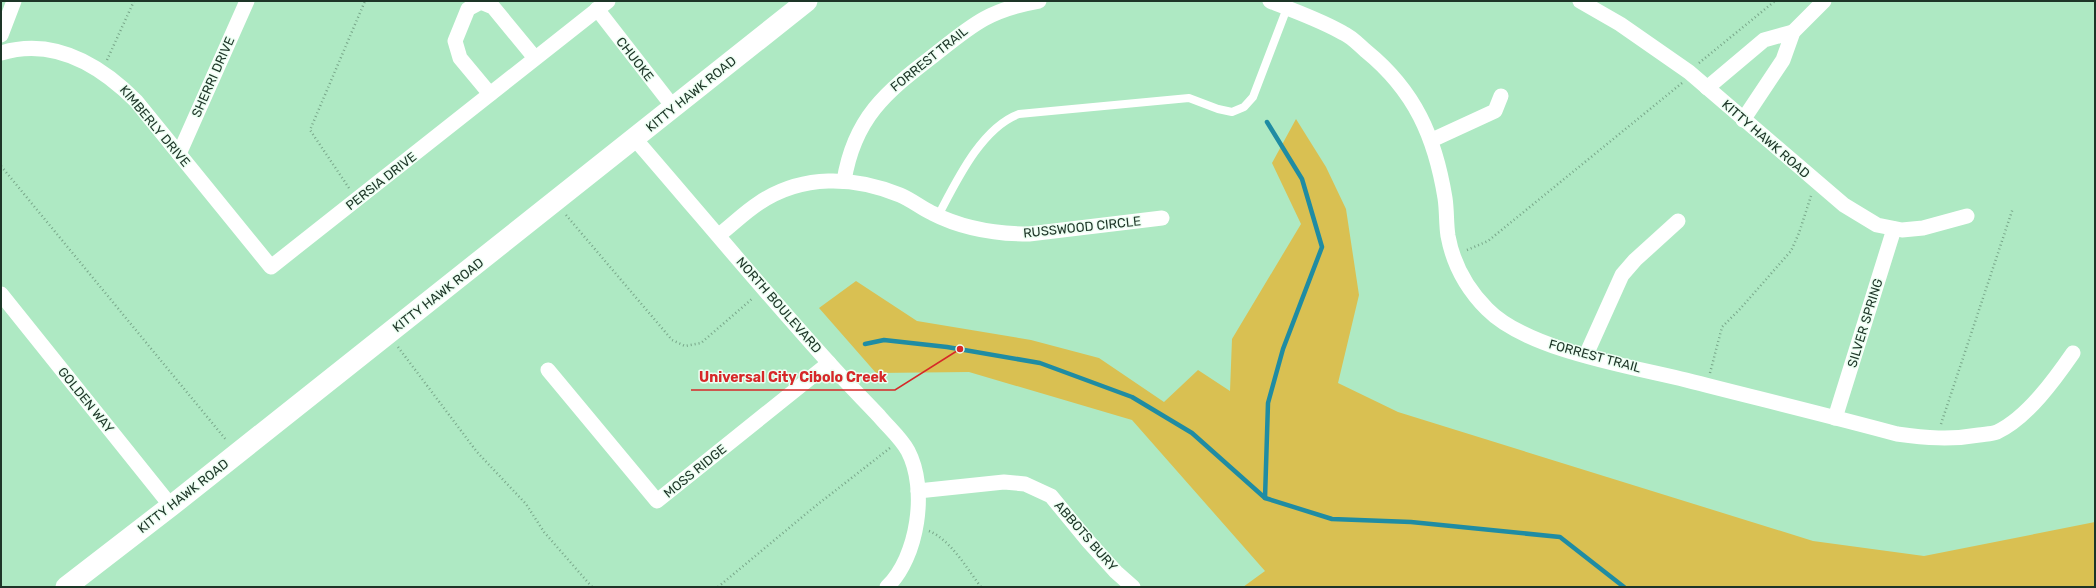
<svg xmlns="http://www.w3.org/2000/svg" width="2096" height="588" viewBox="0 0 2096 588" font-family="Rubik,sans-serif">
	<style>
		.green { fill: #d9c052 }
		.lines { fill: none; stroke-linecap: round; stroke-linejoin: round }
		.stream { stroke: #1f8ca3; stroke-width: 4.5 }
		.path { stroke: #78a689; stroke-width: 2.5; stroke-dasharray: 1 3; stroke-linecap: butt }
		.lane { stroke: #fff; stroke-width: 8 }
		.street { stroke: #fff; stroke-width: 15 }
		.secondary { stroke: #fff; stroke-width: 21 }
		.labels { text-anchor: middle; dominant-baseline: central; stroke-width: 3; stroke-linejoin: round; paint-order: stroke }
		.street-label { font-size: 13px; fill: #1d3527; stroke: #edfff3 }
		.leader { fill: none; stroke: #d62828; stroke-width: 1.5 }
		.callout-dot { fill: #d62828; stroke: #edfff3; stroke-width: 1.5 }
		.callout-label { font-size: 14px; text-anchor: middle; font-weight: bold; fill: #d62828; stroke: #edfff3; stroke-width: 3; stroke-linejoin: round; paint-order: stroke }
	</style>
	<rect width="100%" height="100%" fill="#aee9c3"/>
	<polygon class="green" points="1296,119 1326,167 1346,209 1359,295 1338,383 1398,412 1813,541 1924,556 2095,522 2095,587 1243,587 1265,571 1132,420 969,372 876,373 819,308 856,281 917,321 1031,340 1099,358 1164,402 1198,370 1230,391 1232,339 1301,224 1272,163"/>
	<g class="lines">
		<g class="stream">
			<polyline points="865,344 884,340 947,347 1040,363 1132,397 1192,433 1265,498 1332,519 1411,522 1560,537 1624,587"/>
			<polyline points="1265,498 1268,403 1283,349 1322,247 1302,179 1267,122"/>
		</g>
		<g class="path">
			<polyline points="107,60 134,1"/>
			<polyline points="1699,63 1775,1"/>
			<polyline points="1,166 227,441"/>
			<polyline points="349,188 310,130 365,1"/>
			<polyline points="566,215 672,340 685,346 701,343 753,298"/>
			<polyline points="1467,250 1488,241 1682,83"/>
			<polyline points="398,347 477,452 526,504 544,532 592,587"/>
			<polyline points="1710,373 1722,327 1740,309 1791,251 1799,233 1811,196"/>
			<polyline points="1941,424 2013,208"/>
			<path d="M929 531C951 540 967 569 981 587"/>
			<polyline points="718,587 813,508 890,448"/>
		</g>
		<path class="lane" d="M938 216C956 182 981 128 1019 114L1189 98 1218 109 1232 112 1244 107 1253 97 1287 8"/>
		<g class="street">
			<path d="M1270 1C1294 11 1321 20 1343 33 1352 37 1359 45 1366 51 1415 91 1435 137 1445 198 1447 211 1446 223 1448 236 1453 263 1467 289 1487 309 1527 350 1629 366 1686 380 1756 398 1827 415 1897 434 1926 438 1951 440 1979 435 1985 434 1992 434 1997 432 2027 418 2055 379 2073 353"/>
			<polyline points="1580,1 1620,24 1689,72 1844,205 1877,225 1902,230 1923,228 1967,216"/>
			<polyline points="597,9 674,108"/>
			<polyline points="1,35 14,1"/>
			<path d="M1 53C54 37 100 65 136 101L271 267 608 1"/>
			<polyline points="1707,88 1764,40 1793,32"/>
			<polyline points="490,94 460,58 455,41 468,9 481,2 493,7 535,58"/>
			<polyline points="1743,120 1783,60 1793,32 1824,1"/>
			<path d="M635 139C700 214 763 290 829 363 845 381 862 398 879 416 888 427 901 438 908 451 928 489 918 557 887 587"/>
			<polyline points="1432,140 1495,111 1501,96"/>
			<polyline points="179,154 247,1"/>
			<path d="M844 181C854 118 886 92 933 56 972 25 988 10 1039 1"/>
			<path d="M719 235C732 225 745 212 759 203 802 174 854 176 900 195 912 200 921 208 932 213 963 229 995 234 1029 234L1162 218"/>
			<polyline points="1,294 171,506"/>
			<polyline points="1586,355 1622,275 1635,260 1678,221"/>
			<polyline points="548,370 657,501 829,363"/>
			<polyline points="1835,418 1894,229"/>
			<polyline points="918,491 1004,482 1025,484 1051,496 1088,541 1116,572 1133,587"/>
		</g>
		<polyline class="secondary" points="66,587 171,506 807,1"/>
	</g>
	<g class="labels">
		<g class="street-label">
			<text transform="translate(635 59) rotate(52)">CHUOKE</text>
			<text transform="translate(929 59) rotate(-39)">FORREST TRAIL</text>
			<text transform="translate(213 77) rotate(-66)">SHERRI DRIVE</text>
			<text transform="translate(691 94) rotate(-39)">KITTY HAWK ROAD</text>
			<text transform="translate(155 126) rotate(50)">KIMBERLY DRIVE</text>
			<text transform="translate(1766 139) rotate(41)">KITTY HAWK ROAD</text>
			<text transform="translate(381 181) rotate(-38)">PERSIA DRIVE</text>
			<text transform="translate(1082 227) rotate(-6)">RUSSWOOD CIRCLE</text>
			<text transform="translate(438 295) rotate(-38)">KITTY HAWK ROAD</text>
			<text transform="translate(779 305) rotate(49)">NORTH BOULEVARD</text>
			<text transform="translate(1865 323) rotate(-73)">SILVER SPRING</text>
			<text transform="translate(1595 356) rotate(15)">FORREST TRAIL</text>
			<text transform="translate(86 400) rotate(51)">GOLDEN WAY</text>
			<text transform="translate(695 471) rotate(-39)">MOSS RIDGE</text>
			<text transform="translate(183 496) rotate(-38)">KITTY HAWK ROAD</text>
			<text transform="translate(1086 536) rotate(49)">ABBOTS BURY</text>
		</g>
	</g>
	<path class="leader" d="M960 349L895 390H691"/>
	<circle class="callout-dot" cx="960" cy="349" r="4"/>
	<g class="callout-label">
		<text x="793" y="382">Universal City Cibolo Creek</text>
	</g>
	<rect width="2096" height="588" fill="none" stroke="#1d3527" stroke-width="4"/>
</svg>
